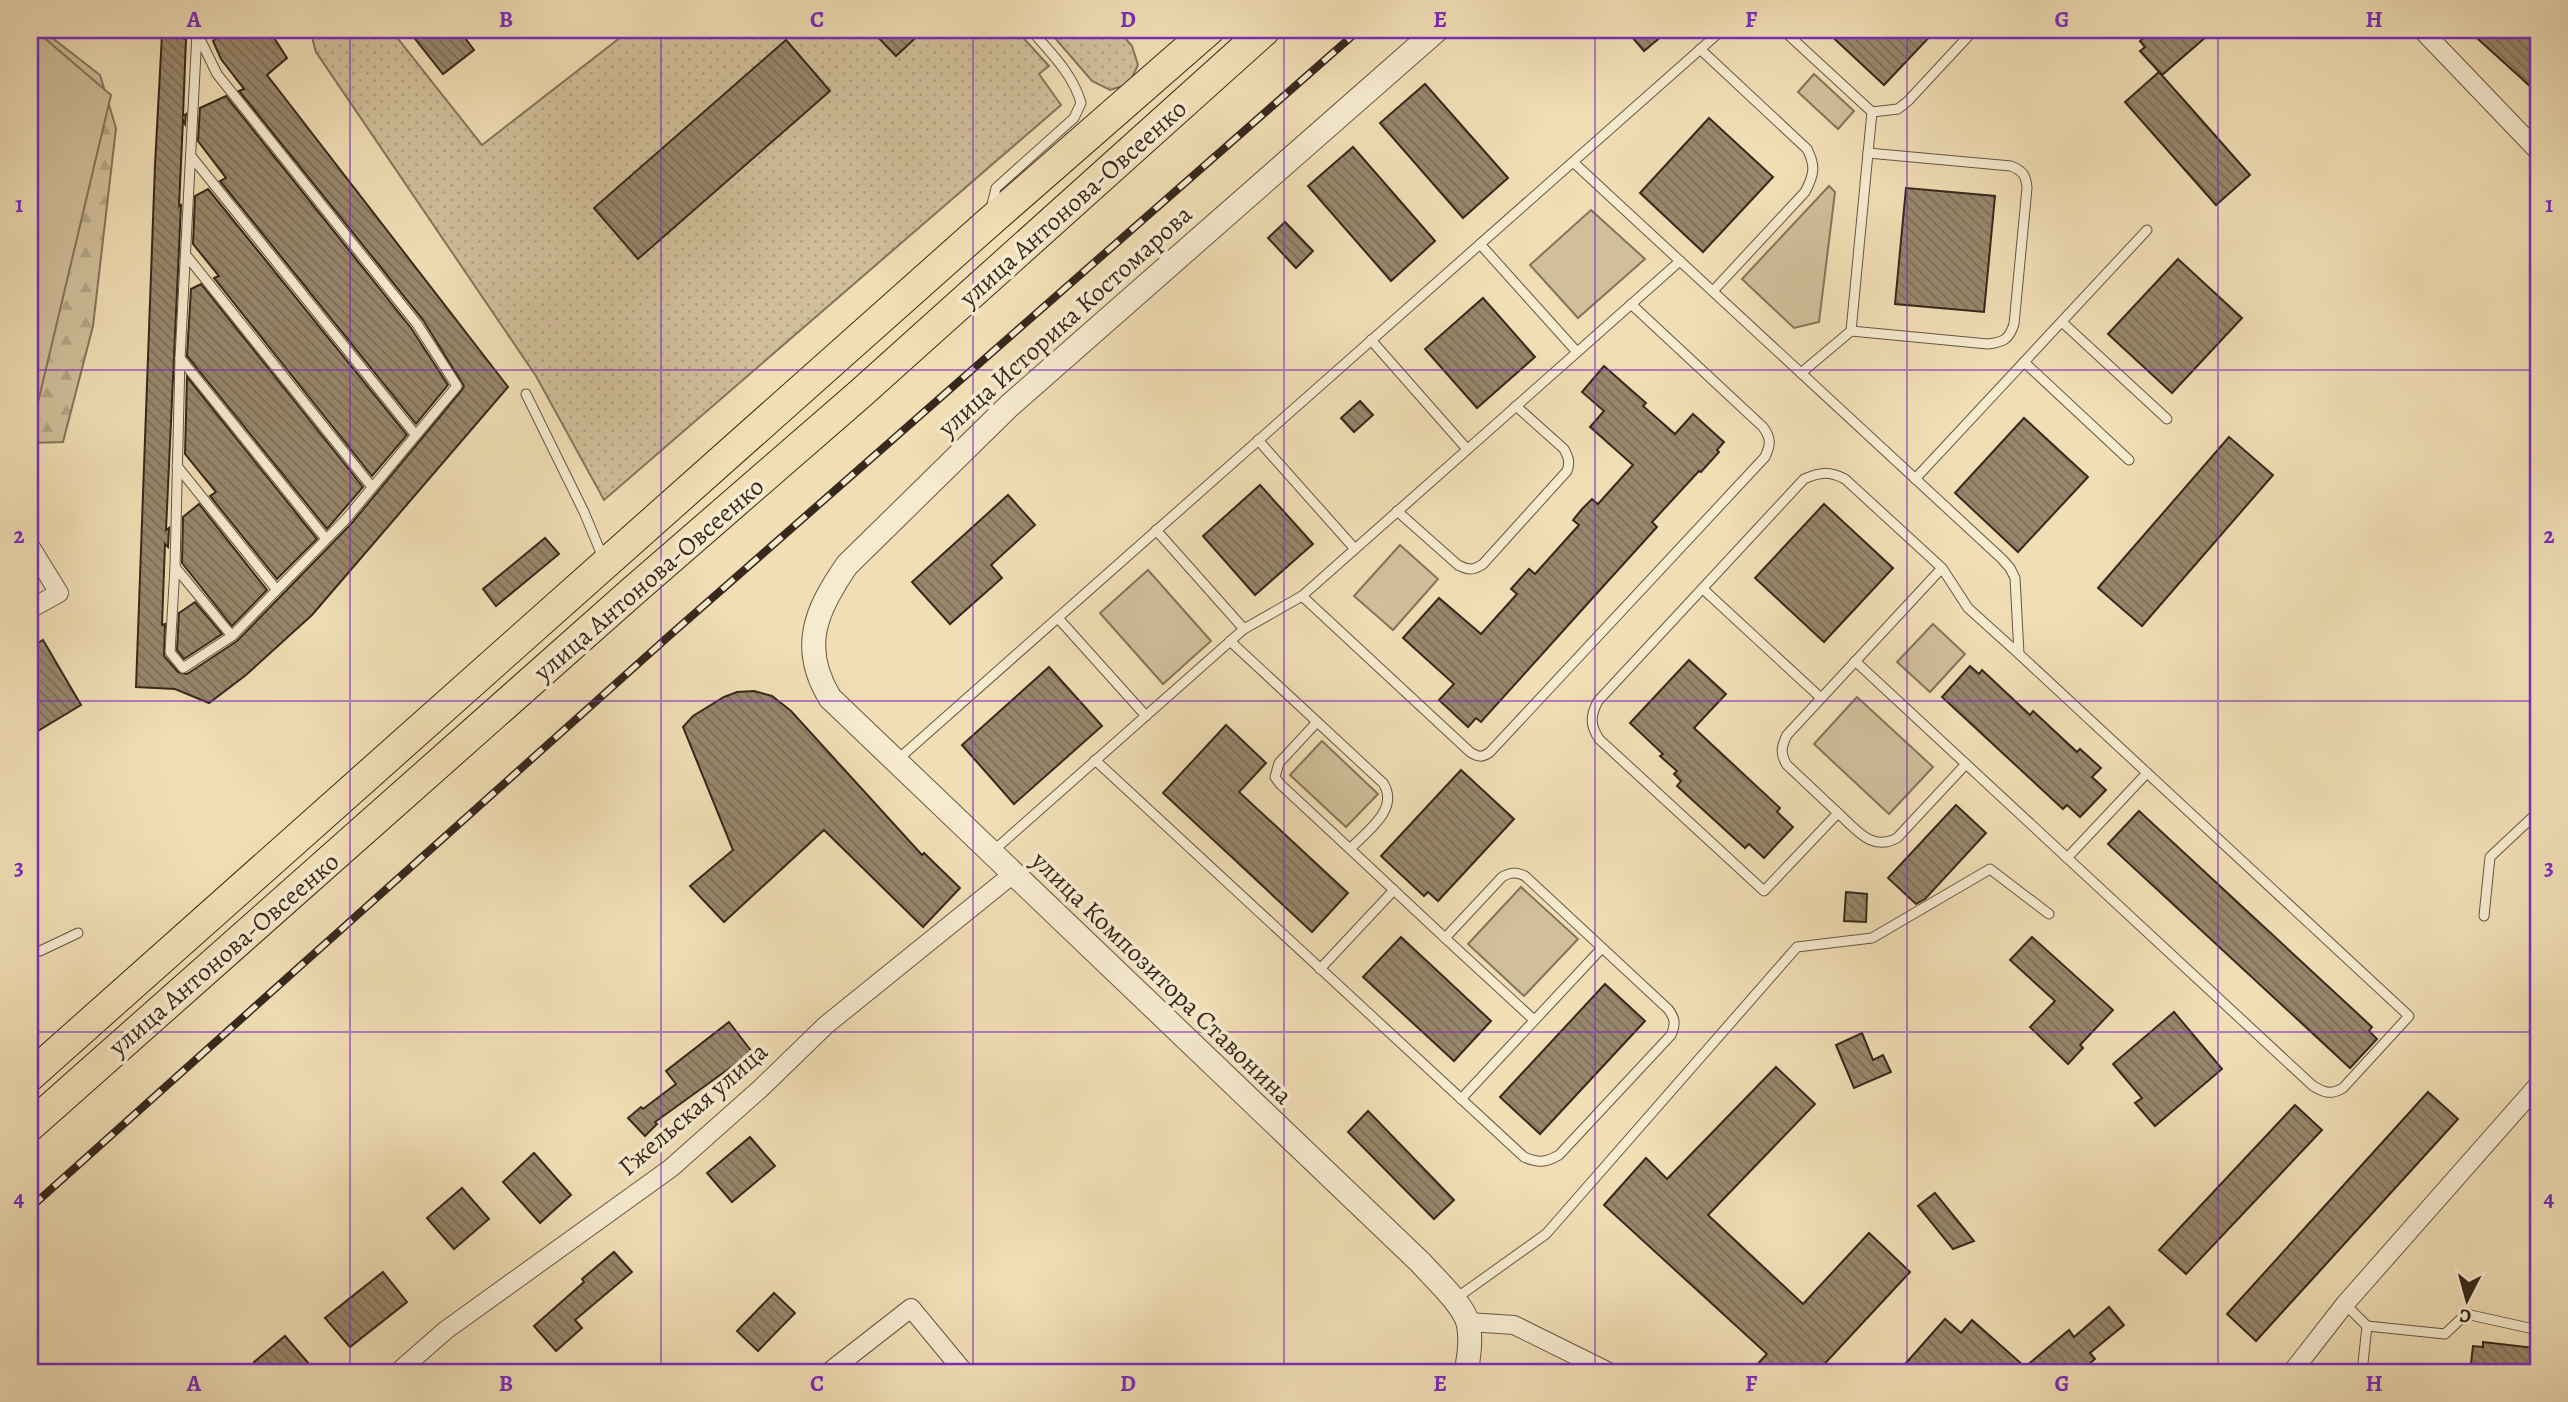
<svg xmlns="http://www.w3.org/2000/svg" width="2568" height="1402" viewBox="0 0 2568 1402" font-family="Alegreya,serif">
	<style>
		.grass { fill: url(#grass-dots); stroke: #84745c; stroke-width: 2 }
		.forest { fill: url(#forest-firs); stroke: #84745c; stroke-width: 2 }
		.park { fill: #d1bf9b; stroke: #84745c; stroke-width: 2 }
		.building { fill: url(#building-back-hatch); stroke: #37281c; stroke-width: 2 }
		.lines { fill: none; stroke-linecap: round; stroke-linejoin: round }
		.service-casing { stroke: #665642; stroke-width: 11 }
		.minor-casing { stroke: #665642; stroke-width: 20 }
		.tertiary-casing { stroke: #665642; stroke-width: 25 }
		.trunk-casing { stroke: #37281c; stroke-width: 32 }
		.service { stroke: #f6eacf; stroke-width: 9 }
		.minor { stroke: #f6eacf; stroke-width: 18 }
		.tertiary { stroke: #f6eacf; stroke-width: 23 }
		.trunk { stroke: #f1deb5; stroke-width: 30 }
		.rail-casing { stroke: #37281c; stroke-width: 8 }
		.rail { stroke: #f6eacf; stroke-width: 5; stroke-dasharray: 16; stroke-linecap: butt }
		.grid { fill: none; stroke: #7b2cbf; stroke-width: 2; stroke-opacity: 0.55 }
		.labels { text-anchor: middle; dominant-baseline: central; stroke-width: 7; stroke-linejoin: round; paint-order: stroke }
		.street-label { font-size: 26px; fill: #37281c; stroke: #f6eacf }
		.neatline { fill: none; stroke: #7b2cbf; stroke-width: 2.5 }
		.grid-label { font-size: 23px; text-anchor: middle; font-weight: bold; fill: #7b2cbf }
	</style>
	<defs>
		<pattern id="grass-dots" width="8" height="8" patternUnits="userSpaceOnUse" patternTransform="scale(1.75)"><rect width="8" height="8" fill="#d1bf9b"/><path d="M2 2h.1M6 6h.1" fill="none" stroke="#b4a485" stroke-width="1.8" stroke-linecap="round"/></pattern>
		<pattern id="forest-firs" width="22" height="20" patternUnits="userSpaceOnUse" patternTransform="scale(1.75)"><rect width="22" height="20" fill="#d1bf9b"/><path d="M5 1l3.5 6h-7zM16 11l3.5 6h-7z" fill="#b4a485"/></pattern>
		<pattern id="building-back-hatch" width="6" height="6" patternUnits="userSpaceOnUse" patternTransform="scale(1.75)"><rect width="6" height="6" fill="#98876c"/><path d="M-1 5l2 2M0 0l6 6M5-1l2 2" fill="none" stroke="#7d6e58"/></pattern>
	</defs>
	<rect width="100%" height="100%" fill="#f1deb5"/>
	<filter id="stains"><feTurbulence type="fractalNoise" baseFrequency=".00286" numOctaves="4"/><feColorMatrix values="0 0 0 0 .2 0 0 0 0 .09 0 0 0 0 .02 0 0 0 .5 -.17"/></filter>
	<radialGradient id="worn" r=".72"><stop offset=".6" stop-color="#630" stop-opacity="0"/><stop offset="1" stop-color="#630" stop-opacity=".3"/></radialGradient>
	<g class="grass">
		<polygon points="310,30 391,30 482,145 630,30 1016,30 1049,66 1039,74 1061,105 604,500 536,376 316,52"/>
		<polygon points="1048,30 1118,30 1132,46 1138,65 1129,84 1110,90 1092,81"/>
	</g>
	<polygon class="forest" points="30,30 42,30 100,75 116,128 93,326 63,442 30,443"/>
	<g class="park">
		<polygon points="30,30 35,30 111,95 35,415 30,415"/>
		<polygon points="1814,74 1854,111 1838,129 1798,92"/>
		<polygon points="1829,186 1835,192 1819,322 1794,328 1742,279"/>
		<polygon points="1591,210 1645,259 1578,318 1530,265"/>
		<polygon points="1400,545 1438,579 1393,630 1354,596"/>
		<polygon points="1148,570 1211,641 1163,684 1100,613"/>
		<polygon points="1933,624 1965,654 1930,692 1897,662"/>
		<polygon points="1857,697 1933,767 1889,814 1814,744"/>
		<polygon points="1322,741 1378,794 1346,827 1290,775"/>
		<polygon points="1521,887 1578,939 1524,996 1468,944"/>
	</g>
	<g class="building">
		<polygon points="227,30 269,30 287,58 267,75 508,387 312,615 246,675 209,703 175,689 136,687 155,165 162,34 186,39 183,116 186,114 185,124 183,120 179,206 181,205 166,530 169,528 168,547 165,544 162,625 165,624 164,656 178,672 187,674 237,641 351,524 462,390 464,386 423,320 239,91 244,89 221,59 213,41"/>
		<polygon points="408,30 459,30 474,50 443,74"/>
		<polygon points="871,30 924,30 896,56"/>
		<polygon points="1626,30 1669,30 1644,51"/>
		<polygon points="1825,30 1936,30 1884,85"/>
		<polygon points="2153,30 2214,30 2162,75 2140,51 2145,47 2140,41"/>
		<polygon points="2468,30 2538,30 2538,94 2520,77"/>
		<polygon points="786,40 830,91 638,259 594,208"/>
		<polygon points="2159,72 2250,175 2216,205 2125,102"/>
		<polygon points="1425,84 1508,178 1463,218 1380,123"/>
		<polygon points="226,96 411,328 448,385 416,424 220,181 226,178 198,141 200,108"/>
		<polygon points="1709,118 1773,177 1703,252 1640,193"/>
		<polygon points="1353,147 1435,241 1391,281 1308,186"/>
		<polygon points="1906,188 1995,196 1984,312 1895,304"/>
		<polygon points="208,189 407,435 372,476 214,278 219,276 193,244 195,196"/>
		<polygon points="1285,222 1313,251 1296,268 1268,238"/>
		<polygon points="2178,259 2242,318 2172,393 2108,334"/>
		<polygon points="201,284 363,487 327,529 187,356 191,289"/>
		<polygon points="1483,298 1535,357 1477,408 1425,349"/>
		<polygon points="1604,366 1646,403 1643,406 1675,434 1693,414 1724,442 1717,450 1719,452 1701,472 1699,471 1652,522 1657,527 1589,602 1481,722 1476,718 1468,727 1439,700 1454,684 1403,638 1439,598 1481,634 1517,594 1511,589 1529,569 1535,574 1579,525 1573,520 1582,509 1592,499 1598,504 1633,465 1590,427 1604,411 1582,392"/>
		<polygon points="187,377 317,539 277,579 210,496 216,492 185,454"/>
		<polygon points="1360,401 1373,415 1354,432 1341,418"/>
		<polygon points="2024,418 2088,477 2018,552 1955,493"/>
		<polygon points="2229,437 2273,475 2142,626 2098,588"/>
		<polygon points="1260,485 1313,544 1255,595 1203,536"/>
		<polygon points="1008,495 1035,525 991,565 1002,578 950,624 912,582"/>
		<polygon points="199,504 267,590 232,626 182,563 183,517"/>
		<polygon points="1824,504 1893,568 1824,642 1755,578"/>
		<polygon points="545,538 559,554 496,606 483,589"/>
		<polygon points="195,602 222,634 184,659 177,650 179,613"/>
		<polygon points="43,640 81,705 36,732 30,721 30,648"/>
		<polygon points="1689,660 1726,694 1694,728 1780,808 1777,812 1793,827 1764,858 1749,844 1745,848 1677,786 1681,781 1674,774 1677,771 1660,756 1663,754 1630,723"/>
		<polygon points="1970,666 1979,674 1982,670 2030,715 2033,711 2077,752 2080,749 2101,768 2092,777 2106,790 2080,817 2067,805 2063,809 1942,697"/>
		<polygon points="1049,667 1102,726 1014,804 962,745"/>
		<polygon points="754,691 772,696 791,711 922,855 924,853 960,888 923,927 824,830 724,922 690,886 733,850 683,727 693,716 724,697 737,692"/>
		<polygon points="1226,725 1266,763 1239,792 1348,893 1312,932 1163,793"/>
		<polygon points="1461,770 1514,819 1438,901 1428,892 1424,896 1381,856"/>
		<polygon points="1956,805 1986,833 1925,899 1916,904 1888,878"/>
		<polygon points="2139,811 2372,1027 2369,1031 2377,1039 2350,1068 2108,844"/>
		<polygon points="1846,892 1867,894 1866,922 1844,921"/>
		<polygon points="1401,937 1491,1021 1454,1061 1363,977"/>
		<polygon points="2032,937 2113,1010 2080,1045 2083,1048 2068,1064 2030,1027 2055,1001 2010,960"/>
		<polygon points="1605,984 1645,1021 1540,1134 1500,1097"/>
		<polygon points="2174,1012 2222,1069 2155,1126 2135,1103 2142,1098 2113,1064"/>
		<polygon points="729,1022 752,1052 655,1122 657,1124 645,1136 628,1118 641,1107 643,1109 676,1084 666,1071"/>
		<polygon points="1862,1033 1873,1060 1883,1055 1891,1072 1854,1088 1836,1045"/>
		<polygon points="1776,1067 1815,1104 1708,1215 1803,1304 1869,1233 1910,1272 1817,1372 1750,1372 1767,1354 1604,1205 1646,1158 1667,1179"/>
		<polygon points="2428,1092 2458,1119 2256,1341 2227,1314"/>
		<polygon points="2295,1105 2322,1130 2186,1274 2159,1250"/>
		<polygon points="1368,1111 1454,1200 1434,1219 1348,1132"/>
		<polygon points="750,1137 775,1166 732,1202 707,1173"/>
		<polygon points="534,1153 571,1195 540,1223 503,1182"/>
		<polygon points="462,1188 489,1219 454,1249 427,1218"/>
		<polygon points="1935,1193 1974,1241 1953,1249 1918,1206"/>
		<polygon points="614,1252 632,1272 575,1320 582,1328 556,1351 534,1326 584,1282 582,1279"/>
		<polygon points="383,1272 407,1302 350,1347 325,1318"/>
		<polygon points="774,1293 795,1313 758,1351 737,1331"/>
		<polygon points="2109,1307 2124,1325 2090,1353 2095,1359 2080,1372 1898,1372 1945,1319 1961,1333 1972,1320 2025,1367 2069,1330 2074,1337"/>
		<polygon points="285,1336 316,1372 263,1372 254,1362"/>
		<polygon points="2483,1342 2535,1348 2534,1352 2538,1352 2538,1372 2470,1372 2473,1346 2483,1347"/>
	</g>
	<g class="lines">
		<defs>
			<g id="service">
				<polyline points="1159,30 1180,34 1193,32"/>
				<polyline points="1783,30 1872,112 1898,109 1908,101 1974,30"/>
				<polygon points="197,33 217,74 417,324 457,386 346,519 232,636 183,668 170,652 175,567 180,358"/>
				<path d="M1700 49 1807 149C1816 166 1814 175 1805 192L1713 291"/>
				<polyline points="1868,153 1872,112"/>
				<polyline points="191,156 415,434"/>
				<path d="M1573 162 2002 559 2010 568 2015 578 2019 654 2409 1016 2343 1088C2331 1095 2325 1093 2313 1086L1855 661"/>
				<path d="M991 209 996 188 1074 118 1081 103C1073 74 1050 52 1031 30"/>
				<polyline points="1480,244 1577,352"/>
				<polyline points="186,255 372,487"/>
				<polyline points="2062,322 2167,419"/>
				<polyline points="1371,340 1467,449"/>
				<polyline points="180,358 326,539"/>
				<polyline points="2024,362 2129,460"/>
				<path d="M1801 373 1851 331 1988 344C2003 342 2009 340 2014 324L2027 188C2026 175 2023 171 2011 166L1868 153 1851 331"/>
				<polyline points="526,394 584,512 604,560"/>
				<polyline points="1258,440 1355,549"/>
				<polyline points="177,466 276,589"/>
				<polyline points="1915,479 2147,230"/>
				<path d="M1397 511 1458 565C1468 570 1473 571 1483 564L1567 471C1570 463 1569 458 1564 449L1516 406"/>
				<polyline points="1156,530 1244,629"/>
				<polyline points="175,567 232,636"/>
				<path d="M1942 568 1787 735C1781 747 1780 754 1787 765L1838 813 1764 891 1599 739C1590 725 1590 716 1598 701L1804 479C1820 472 1829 471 1845 479L1942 568 1968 608 2019 654"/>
				<polyline points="1703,589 1821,698"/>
				<path d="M1302 596 1470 752C1478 757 1482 758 1490 752L1765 457C1771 444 1771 438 1763 427L1631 304"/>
				<polyline points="1058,618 1146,716"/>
				<polyline points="1317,722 1279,763 1275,777 1280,784 1350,849"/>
				<path d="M1095 760 1524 1157C1538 1163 1545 1163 1559 1155L1671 1035C1676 1024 1675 1018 1668 1009L1525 876C1516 872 1511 872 1502 877L1445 938 1350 849C1367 831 1400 809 1383 783L1230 641"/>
				<polyline points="896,761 1722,30"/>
				<path d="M1838 813C1856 829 1871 852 1897 838L1966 764"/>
				<polyline points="992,852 1244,629 1302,596 1680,261"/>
				<polyline points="2067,858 2147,773"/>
				<polyline points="2484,916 2490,857 2538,812"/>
				<polyline points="1445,938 1534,1020"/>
				<polyline points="30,951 40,951 78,933"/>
				<polyline points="1320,969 1394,890"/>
				<polyline points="1461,1099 1602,948"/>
				<polyline points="1455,1299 1546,1234 1797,947 1872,938 1990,869 2049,914"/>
				<polyline points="2345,1304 2367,1326 2362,1372"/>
				<polyline points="2367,1326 2445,1334 2466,1314 2538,1330"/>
			</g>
			<g id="minor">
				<polyline points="2422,30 2538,151"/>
				<polyline points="30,546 59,593 30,609"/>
				<polyline points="1468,1322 1514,1325 1609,1372"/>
				<polyline points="398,1372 446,1330 671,1168 760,1089 826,1025 1013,874"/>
				<polyline points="829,1372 911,1308 964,1372"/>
				<polyline points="2292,1372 2345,1304 2538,1085"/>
			</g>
			<path id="tertiary" d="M1437 30 1009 406 847 565C816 610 799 647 830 698L1421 1263C1434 1278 1463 1304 1468 1323 1472 1339 1469 1357 1466 1372"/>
			<g id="trunk">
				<polyline points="30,1076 987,224 1209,30"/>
				<polyline points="30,1126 632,592 860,394 1265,30"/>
			</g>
		</defs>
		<use href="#service" class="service-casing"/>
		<use href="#minor" class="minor-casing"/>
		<use href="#tertiary" class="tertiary-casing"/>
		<use href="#trunk" class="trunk-casing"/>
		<use href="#service" class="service"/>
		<use href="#minor" class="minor"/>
		<use href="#tertiary" class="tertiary"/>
		<use href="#trunk" class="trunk"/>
		<defs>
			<polyline id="rail" points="30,1208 669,636 1359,30"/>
		</defs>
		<use href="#rail" class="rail-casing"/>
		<use href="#rail" class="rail"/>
	</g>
	<path class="grid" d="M350 30V1372M661 30V1372M973 30V1372M1284 30V1372M1595 30V1372M1907 30V1372M2218 30V1372M30 370H2538M30 701H2538M30 1032H2538"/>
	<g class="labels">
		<g class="street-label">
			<text transform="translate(1073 203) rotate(-42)">улица Антонова-Овсеенко</text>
			<text transform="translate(1065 321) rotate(-42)">улица Историка Костомарова</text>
			<text transform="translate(649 579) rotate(-41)">улица Антонова-Овсеенко</text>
			<text transform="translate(224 954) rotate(-41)">улица Антонова-Овсеенко</text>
			<text transform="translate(1162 978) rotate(44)">улица Композитора Ставонина</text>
			<text transform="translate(693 1109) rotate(-41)">Гжельская улица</text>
		</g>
	</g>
	<rect width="2568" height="1402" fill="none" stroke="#f1deb5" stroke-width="77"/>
	<g transform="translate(2467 1300) rotate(186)" stroke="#f6eacf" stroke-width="5" paint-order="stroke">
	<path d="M0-5L12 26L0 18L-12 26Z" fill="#37281c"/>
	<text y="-10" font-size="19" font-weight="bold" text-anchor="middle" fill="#37281c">С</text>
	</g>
	<rect x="38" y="38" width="2492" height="1326" class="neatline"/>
	<g class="grid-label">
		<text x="194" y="27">A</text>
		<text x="506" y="27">B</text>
		<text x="817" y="27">C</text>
		<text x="1128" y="27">D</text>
		<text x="1440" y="27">E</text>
		<text x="1751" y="27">F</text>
		<text x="2062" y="27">G</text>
		<text x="2374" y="27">H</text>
		<text x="19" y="212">1</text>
		<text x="2549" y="212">1</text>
		<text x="19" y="543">2</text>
		<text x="2549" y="543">2</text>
		<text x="19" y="875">3</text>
		<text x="2549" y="875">3</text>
		<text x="19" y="1206">4</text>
		<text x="2549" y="1206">4</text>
		<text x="194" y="1391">A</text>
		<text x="506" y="1391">B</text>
		<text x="817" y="1391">C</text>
		<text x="1128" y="1391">D</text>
		<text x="1440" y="1391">E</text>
		<text x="1751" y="1391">F</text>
		<text x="2062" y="1391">G</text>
		<text x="2374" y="1391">H</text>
	</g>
	<rect width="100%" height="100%" filter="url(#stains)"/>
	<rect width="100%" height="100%" fill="url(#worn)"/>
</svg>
